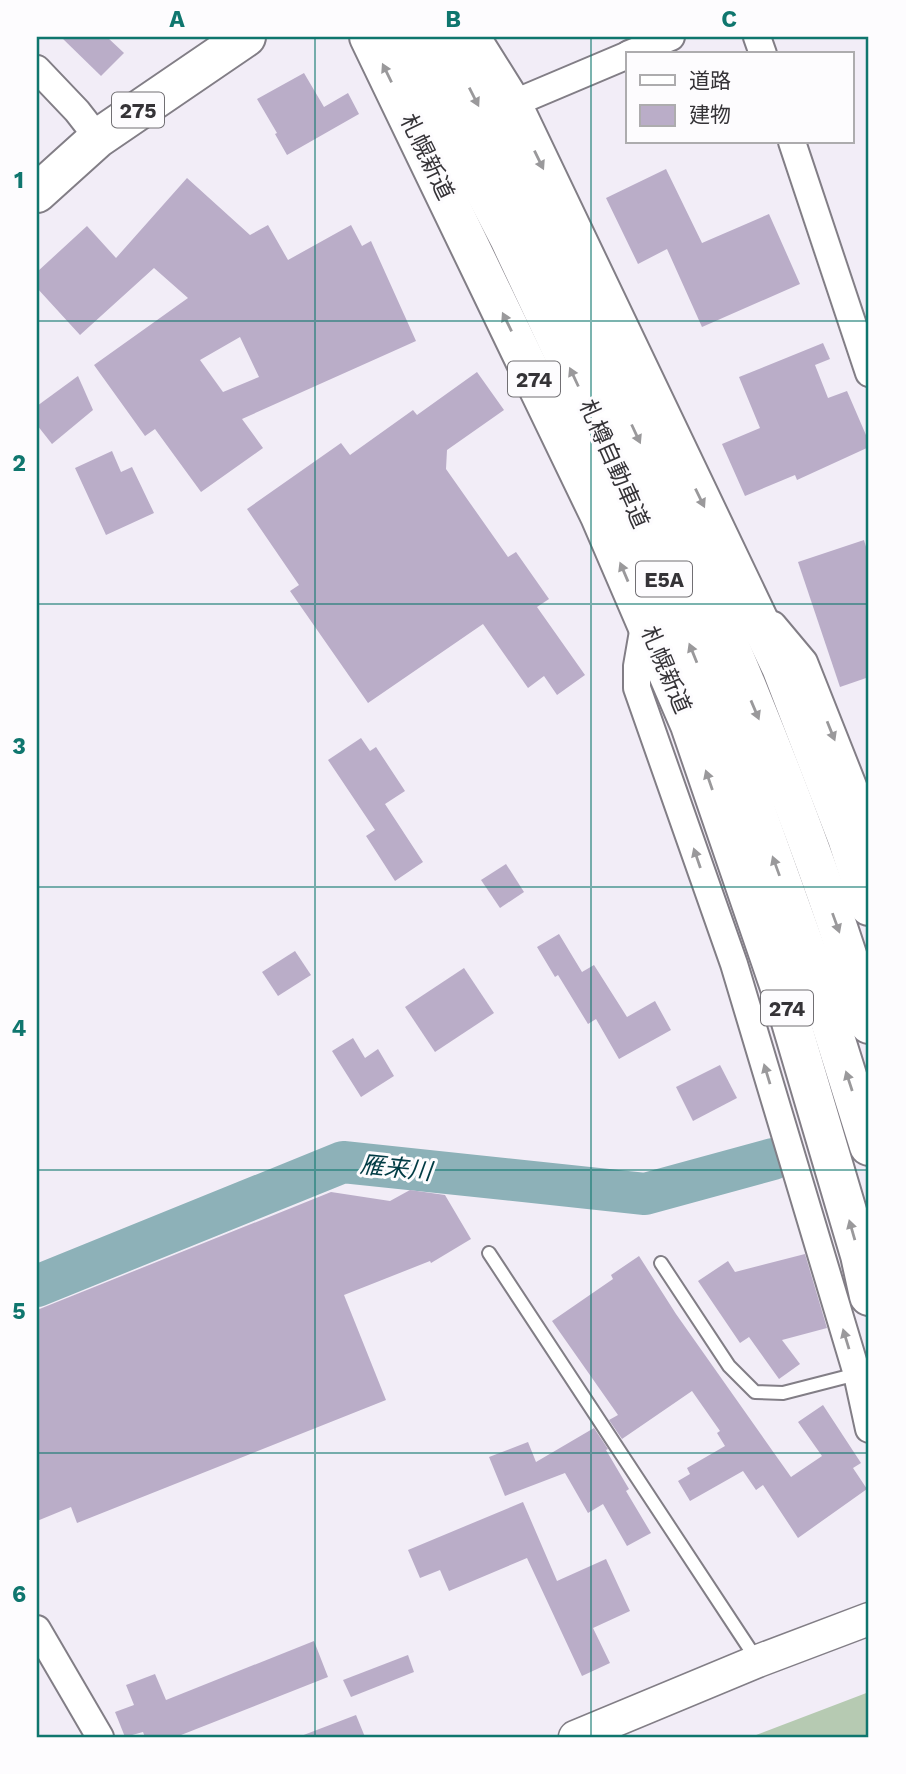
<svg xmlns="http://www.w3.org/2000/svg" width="906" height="1774" viewBox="0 0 906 1774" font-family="'Work Sans','Noto Sans JP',sans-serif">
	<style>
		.green { fill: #b6cab2 }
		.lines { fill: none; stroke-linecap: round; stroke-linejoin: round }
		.river { stroke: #8db1b8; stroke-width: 42 }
		.building { fill: #baadc8; fill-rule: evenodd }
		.service-casing { stroke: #827e86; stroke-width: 16 }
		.minor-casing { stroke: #827e86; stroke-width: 30 }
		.tertiary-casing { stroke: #827e86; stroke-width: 35 }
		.trunk-casing { stroke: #827e86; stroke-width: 42 }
		.motorway-casing { stroke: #827e86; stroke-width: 42 }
		.service { stroke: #fff; stroke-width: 12 }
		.minor { stroke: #fff; stroke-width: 26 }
		.tertiary { stroke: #fff; stroke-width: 32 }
		.trunk { stroke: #fff; stroke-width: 38 }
		.motorway { stroke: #fff; stroke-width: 38 }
		.oneway { fill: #9a999b }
		.grid { fill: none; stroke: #0f766e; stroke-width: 2; stroke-opacity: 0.55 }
		.labels { text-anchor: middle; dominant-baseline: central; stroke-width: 6; stroke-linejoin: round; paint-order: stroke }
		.shield { fill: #fdfcfe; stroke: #716f73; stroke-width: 2 }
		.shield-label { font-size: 21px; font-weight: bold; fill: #353337 }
		.street-label { font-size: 23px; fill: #353337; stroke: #fdfcfe }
		.water-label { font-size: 24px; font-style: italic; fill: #003b44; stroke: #fdfcfe }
		.neatline { fill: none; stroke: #0f766e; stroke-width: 2.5 }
		.grid-label { font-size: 23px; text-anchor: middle; font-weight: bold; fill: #0f766e }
	</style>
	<rect width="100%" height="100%" fill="#f2edf7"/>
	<polygon class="green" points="869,1692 869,1737 751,1737"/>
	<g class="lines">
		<polyline class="river" points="37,1286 343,1162 645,1194 773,1159"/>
	</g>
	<g class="building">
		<polygon points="61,37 107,37 124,53 101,76"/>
		<polygon points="304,73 324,107 348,93 359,114 287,155 275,134 277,133 257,99"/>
		<polygon points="666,169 702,243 769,214 800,284 702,327 667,249 638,264 606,198"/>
		<path d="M187 178 250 235 268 225 288 260 351 225 362 246 371 241 416 341 242 419 263 448 201 492 155 429 145 436 94 365 188 298 154 268 80 335 37 288V272L87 226 116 258ZM240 337 259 377 223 392 200 360Z"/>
		<polygon points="823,343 830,359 815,365 828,398 847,391 869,442 869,447 797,480 795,475 745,496 722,444 760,428 739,377"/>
		<polygon points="477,372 504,410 447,450 446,469 508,557 516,552 549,599 537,607 585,675 557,695 544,676 528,688 483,624 368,703 290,591 299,585 247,509 341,443 350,455 413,410 417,415"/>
		<polygon points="78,376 93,410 52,444 37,425 37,406"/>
		<polygon points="112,451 121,472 132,467 154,513 106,535 75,468"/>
		<polygon points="864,540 869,557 869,677 840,687 798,562"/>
		<polygon points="361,738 370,751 376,747 405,791 385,804 423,862 395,881 366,836 375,830 328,760"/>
		<polygon points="506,864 524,892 500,908 481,880"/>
		<polygon points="559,934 582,972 594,965 627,1017 655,1001 671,1030 619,1059 596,1019 588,1024 558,975 555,977 537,947"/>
		<polygon points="295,951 311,975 278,996 262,972"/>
		<polygon points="464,968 494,1013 435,1052 405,1007"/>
		<polygon points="353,1038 365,1058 378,1049 394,1076 361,1097 332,1051"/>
		<polygon points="720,1065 737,1098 693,1121 676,1087"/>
		<polygon points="410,1190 445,1195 471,1239 431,1263 430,1261 344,1295 386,1400 77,1523 71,1507 37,1521 37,1310 331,1192 390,1201"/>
		<polygon points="805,1254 827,1328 782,1340 800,1364 779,1379 749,1337 740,1343 698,1281 728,1261 735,1272"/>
		<polygon points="639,1256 676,1314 791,1477 822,1456 798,1422 823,1405 861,1463 853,1468 867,1489 798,1538 763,1485 756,1490 743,1471 690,1501 678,1481 690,1474 687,1468 725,1446 717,1433 720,1431 692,1391 622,1439 609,1420 618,1415 552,1321 613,1279 611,1275"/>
		<polygon points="594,1428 608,1449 606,1450 629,1489 626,1491 651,1533 627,1546 603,1504 588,1513 565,1473 505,1496 489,1457 528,1442 536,1462"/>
		<polygon points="523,1502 557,1581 606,1559 630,1611 593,1628 610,1663 582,1676 527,1558 449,1591 440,1570 420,1578 408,1550"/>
		<polygon points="314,1641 328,1677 176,1737 145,1737 143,1732 125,1737 115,1712 134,1705 126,1685 155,1674 166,1700"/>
		<polygon points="408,1655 414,1672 351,1697 343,1680"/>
		<polygon points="356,1715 365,1737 301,1737 301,1736"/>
	</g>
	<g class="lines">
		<defs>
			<g id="service">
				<polyline points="489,1253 757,1660"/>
				<polyline points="661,1263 729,1366 755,1392 783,1393 857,1374"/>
			</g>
			<g id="minor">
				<polyline points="757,37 763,54"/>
				<polyline points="629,54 671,37"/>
				<polyline points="37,69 77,111 98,138"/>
				<polyline points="512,104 628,55"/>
				<polyline points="792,142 869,373"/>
				<polyline points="645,620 637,666 637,688 734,964 857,1374 869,1429"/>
				<polyline points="773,625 804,662 869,826"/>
				<polyline points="37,1629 100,1737"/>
			</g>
			<polyline id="tertiary" points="575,1737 758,1661 869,1619"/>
			<g id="trunk">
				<polyline points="369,37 600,516 690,725 786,1005 860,1255 869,1296"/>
				<polyline points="470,37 512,104 781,667 847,838 869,906"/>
				<polyline points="37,193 98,138 246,37"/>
			</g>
			<g id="motorway">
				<polyline points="402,37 431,88 509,238 633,502 749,791 819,986 869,1146"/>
				<path d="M441 37C463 72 481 110 499 147 538 223 573 300 609 376 707 586 802 803 869 1024"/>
			</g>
		</defs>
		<use href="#service" class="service-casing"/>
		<use href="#minor" class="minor-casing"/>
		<use href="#tertiary" class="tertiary-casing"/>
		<use href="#trunk" class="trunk-casing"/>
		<use href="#motorway" class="motorway-casing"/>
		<use href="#service" class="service"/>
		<use href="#minor" class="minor"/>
		<use href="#tertiary" class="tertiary"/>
		<use href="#trunk" class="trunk"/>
		<use href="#motorway" class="motorway"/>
	</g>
	<defs><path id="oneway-solid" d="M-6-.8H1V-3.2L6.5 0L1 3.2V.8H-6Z" transform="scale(1.75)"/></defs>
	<g class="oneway">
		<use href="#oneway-solid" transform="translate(387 73) rotate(-116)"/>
		<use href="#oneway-solid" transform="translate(474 97) rotate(63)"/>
		<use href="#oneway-solid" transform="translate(539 160) rotate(64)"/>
		<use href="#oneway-solid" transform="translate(507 322) rotate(-116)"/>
		<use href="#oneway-solid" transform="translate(574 377) rotate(-115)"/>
		<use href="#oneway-solid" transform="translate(636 434) rotate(65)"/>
		<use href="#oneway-solid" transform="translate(700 498) rotate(64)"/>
		<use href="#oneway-solid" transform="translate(624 572) rotate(-113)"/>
		<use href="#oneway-solid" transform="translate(693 653) rotate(-112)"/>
		<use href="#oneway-solid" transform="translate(755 710) rotate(67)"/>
		<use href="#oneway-solid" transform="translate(831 731) rotate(68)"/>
		<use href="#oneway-solid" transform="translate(709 780) rotate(-109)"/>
		<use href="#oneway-solid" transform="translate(697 858) rotate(-109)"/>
		<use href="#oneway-solid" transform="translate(776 866) rotate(-110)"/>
		<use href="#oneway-solid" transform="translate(836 923) rotate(70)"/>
		<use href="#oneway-solid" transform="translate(767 1074) rotate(-107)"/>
		<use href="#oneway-solid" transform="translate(849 1081) rotate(-108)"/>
		<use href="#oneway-solid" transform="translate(852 1230) rotate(-106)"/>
		<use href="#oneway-solid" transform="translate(846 1339) rotate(-107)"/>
	</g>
	<path class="grid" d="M315 37V1737M591 37V1737M37 321H869M37 604H869M37 887H869M37 1170H869M37 1453H869"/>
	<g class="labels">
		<g class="shield">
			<rect x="112" y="92.5" width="52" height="35" rx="5"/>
			<rect x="508" y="361.5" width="52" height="35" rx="5"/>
			<rect x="636" y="561.5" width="56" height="35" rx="5"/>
			<rect x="761" y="990.5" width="52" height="35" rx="5"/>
		</g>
		<g class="shield-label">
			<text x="138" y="110">275</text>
			<text x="534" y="379">274</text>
			<text x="664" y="579">E5A</text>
			<text x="787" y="1008">274</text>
		</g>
		<g class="street-label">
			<text transform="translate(427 157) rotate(64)">札幌新道</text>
			<text transform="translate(614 464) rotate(66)">札樽自動車道</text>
			<text transform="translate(666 670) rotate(67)">札幌新道</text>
		</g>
		<g class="water-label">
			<text transform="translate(396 1168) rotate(6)">雁来川</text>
		</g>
	</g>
	<rect width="906" height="1774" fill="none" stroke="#fdfcfe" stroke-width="77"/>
	<rect x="626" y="52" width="228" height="91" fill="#fdfcfe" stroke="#adacae" stroke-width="2"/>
	<rect x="640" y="75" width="35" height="10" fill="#ffffff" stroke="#adacae" stroke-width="2"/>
	<text x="689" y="88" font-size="21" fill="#353337">道路</text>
	<rect x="640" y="105" width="35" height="21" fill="#baadc8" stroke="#adacae" stroke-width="2"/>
	<text x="689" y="122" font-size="21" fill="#353337">建物</text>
	<rect x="38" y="38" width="829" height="1698" class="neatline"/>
	<g class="grid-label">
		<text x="177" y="27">A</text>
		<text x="453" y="27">B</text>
		<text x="729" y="27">C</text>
		<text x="19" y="188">1</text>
		<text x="19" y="471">2</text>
		<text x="19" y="754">3</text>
		<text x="19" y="1036">4</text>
		<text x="19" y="1319">5</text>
		<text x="19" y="1602">6</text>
	</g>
</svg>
